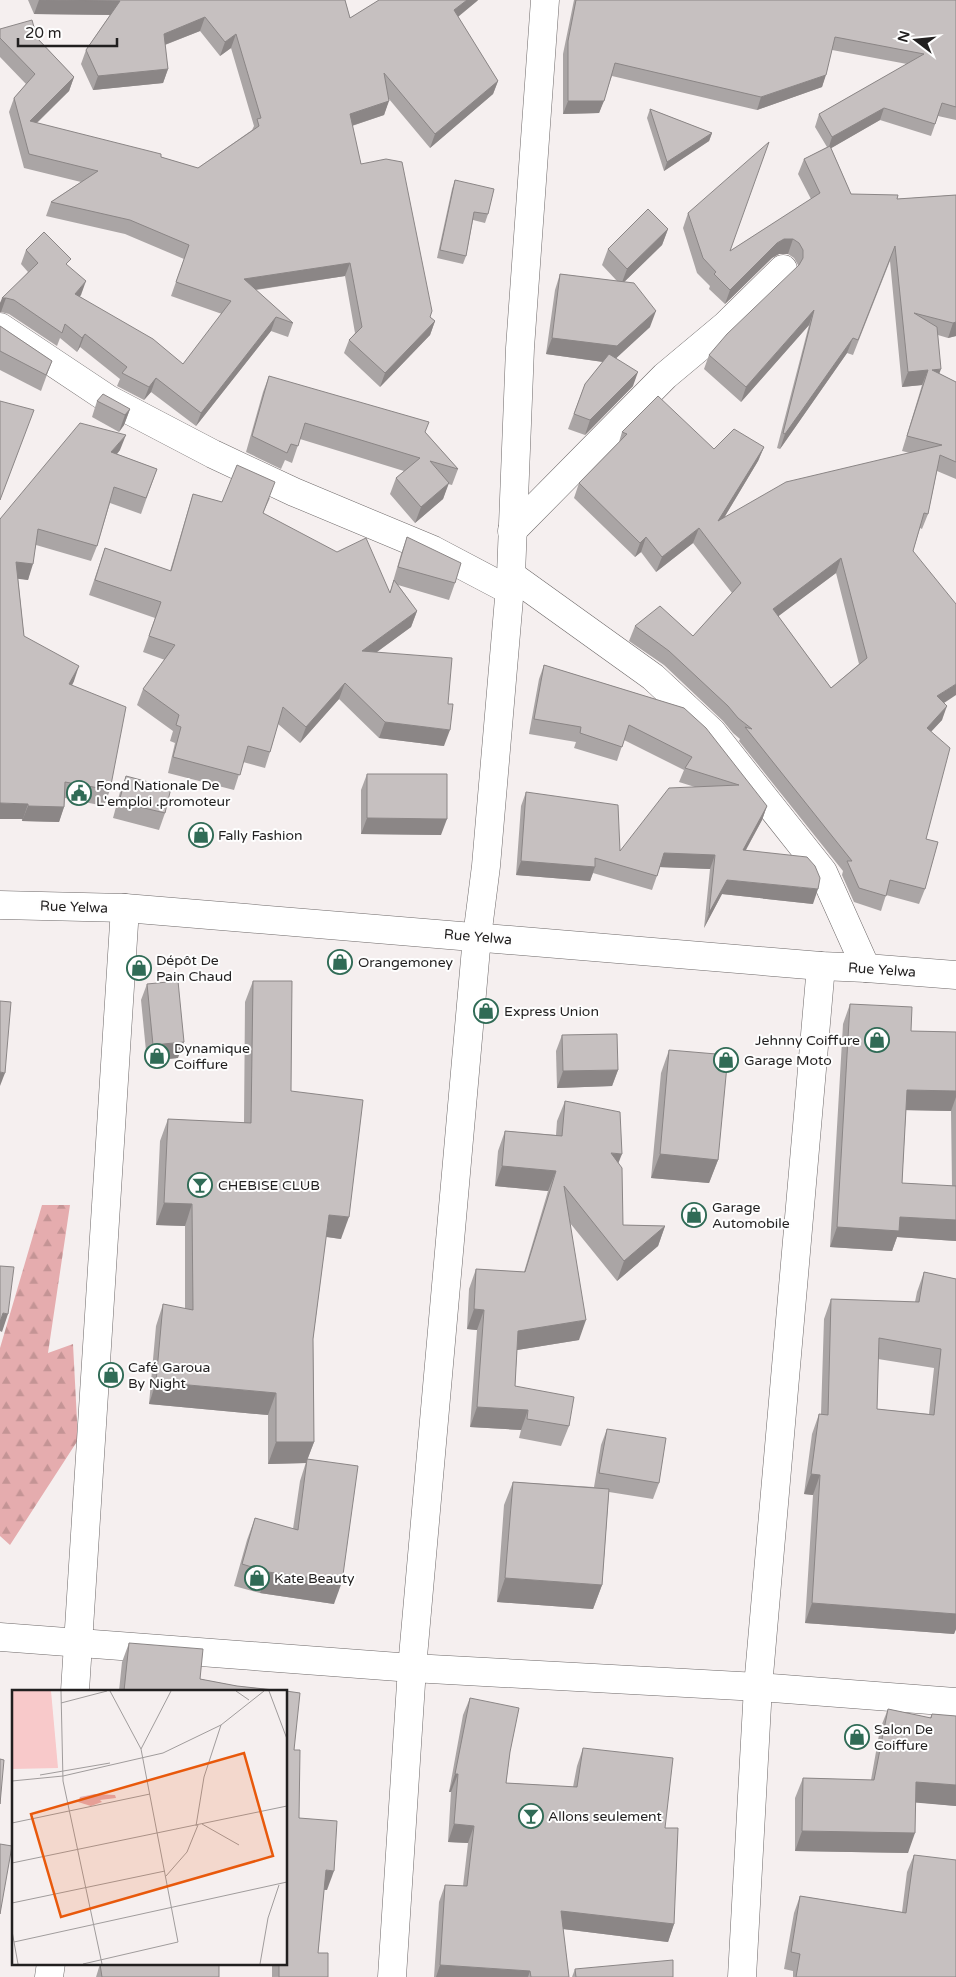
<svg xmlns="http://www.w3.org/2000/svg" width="956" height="1977" viewBox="0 0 956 1977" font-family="'Varela Round',sans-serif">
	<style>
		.forest { fill: url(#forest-firs) }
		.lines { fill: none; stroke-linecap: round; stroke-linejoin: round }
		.minor-casing { stroke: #6e6969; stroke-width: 29 }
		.minor { stroke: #fff; stroke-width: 28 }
		.wall { fill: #aaa5a5; fill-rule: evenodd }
		.shaded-wall { fill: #8b8686 }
		.building { fill: #c6c0c0; stroke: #8b8686; fill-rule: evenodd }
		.labels { text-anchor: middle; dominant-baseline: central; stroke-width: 4; stroke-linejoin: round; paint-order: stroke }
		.poi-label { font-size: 14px; fill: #211f1f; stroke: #fefefe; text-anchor: start }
		.street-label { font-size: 14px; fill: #211f1f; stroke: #fefefe }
		.inset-road { fill: none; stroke: #a09c9c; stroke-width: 1 }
		.view { fill: #e8590c; fill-opacity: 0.15; stroke: #e8590c; stroke-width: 2.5 }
		.inset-edge { fill: none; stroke: #211f1f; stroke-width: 2.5 }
	</style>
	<defs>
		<pattern id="forest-firs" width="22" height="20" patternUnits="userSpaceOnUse" patternTransform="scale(1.25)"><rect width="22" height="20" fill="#e5acae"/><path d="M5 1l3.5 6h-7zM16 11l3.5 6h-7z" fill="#c49495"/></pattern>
	</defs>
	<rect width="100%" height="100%" fill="#f5efef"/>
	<polygon class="forest" points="42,1205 70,1205 48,1353 73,1344 78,1440 10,1545 0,1536 0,1348"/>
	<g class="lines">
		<defs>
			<g id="minor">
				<polyline points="0,327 108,399 213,454 294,492 433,550 509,590"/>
				<polyline points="512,531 665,376 726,325 783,269"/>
				<polyline points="511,575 653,677 712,732 823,872 866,968"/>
				<polyline points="0,905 125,908 821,966 866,968 956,975"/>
				<polyline points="0,1637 412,1668 758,1687 956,1702"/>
				<polyline points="75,1691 125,908"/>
				<polyline points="49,1977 51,1963"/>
				<polyline points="392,1977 412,1668 477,937 486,866 511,575 520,348 545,0"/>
				<polyline points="742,1977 758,1687 821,966"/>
			</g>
		</defs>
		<use href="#minor" class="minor-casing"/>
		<use href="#minor" class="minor"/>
	</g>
	<g class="wall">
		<polygon points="28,0 345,0 350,18 379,0 478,0 477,1 458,17 498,81 493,94 430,148 389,99 384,115 352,126 361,164 430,317 435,321 430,335 380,387 344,353 349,340 355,333 345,276 256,290 293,323 288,337 271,331 196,426 151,392 144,400 117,386 120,379 80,347 77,352 60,338 57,346 9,314 1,312 0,303 28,272 21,264 26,250 68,266 81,295 79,296 183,364 222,314 171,296 184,259 125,234 46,216 51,202 81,182 24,168 9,112 14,98 26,84 0,57 0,29 37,38 74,77 69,91 37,123 161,157 198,168 252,130 254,126 231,48 220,56 200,31 165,45 168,69 163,83 93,90 81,64 86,50 110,15 34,14"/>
		<path d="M574 0H956V120L938 116 931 136 880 120 831 148 851 194 897 199 956 195V336L948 338 938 335 939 373 956 382V479L937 471 928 514 922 529 920 528 913 551 944 703 942 720 931 732 926 839 925 889 919 904 886 895 881 911 854 902 842 875 843 871 739 741 740 739 733 733 723 721 664 665 629 641 635 626 693 636 732 593 693 543 656 572 641 552 635 557 574 498 579 483 619 442 622 432 714 449 764 447 758 461 724 518 910 453 902 451 922 385 902 387 890 261 853 355 847 353 780 449 777 448 809 325 741 402 704 369 709 355 798 267V265L794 258 788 254H779L772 258 725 304 709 289 710 286 697 273 683 228 688 213 730 251 811 199 798 174 804 159 827 147 815 127 819 114 907 64 832 50 822 87 757 110 612 76 599 113 563 114V54ZM836 573 859 664 831 688 778 616Z"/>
		<polygon points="650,109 712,133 709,141 664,171 647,118"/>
		<polygon points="455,180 488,214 485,223 473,220 466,256 463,264 437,258 452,189"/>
		<polygon points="668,229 662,245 624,282 650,327 616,358 633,386 585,435 568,429 585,384 603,362 546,354 555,290 560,274 617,281 602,265 608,249"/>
		<polygon points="0,326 52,361 41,391 0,370"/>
		<polygon points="269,376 425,432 458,469 452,485 448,484 443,499 415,523 390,494 396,478 404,471 300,439 292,463 285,460 281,469 246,452 263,392"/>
		<polygon points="97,401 130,409 124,425 119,432 92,417"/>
		<polygon points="120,450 117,454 157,469 141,514 110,503 97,546 91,561 36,545 28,580 18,578 24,636 74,681 72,685 110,790 104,806 65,798 64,807 59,822 22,821 0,519"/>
		<polygon points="193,494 222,502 270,498 263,513 390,592 401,554 407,537 455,583 449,600 398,585 417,611 411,627 377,652 444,746 379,738 339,699 300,743 278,724 270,752 265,768 243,762 234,790 168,773 175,743 170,741 173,731 137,705 143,689 165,660 143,652 155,618 89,595 105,548 170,571 188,510"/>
		<polygon points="544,665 684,708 767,806 762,820 746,850 813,904 722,894 704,928 710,869 660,867 652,890 593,873 590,881 516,875 521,806 526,792 620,851 695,787 679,782 684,770 624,740 617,761 574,748 576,742 529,734 539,679"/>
		<polygon points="367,774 441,835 361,834 361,790"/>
		<polygon points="126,776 165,813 159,830 113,818 120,792"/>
		<polygon points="253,981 341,1239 326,1237 313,1339 314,1442 306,1463 268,1464 268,1415 149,1404 156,1326 163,1304 185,1309 185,1226 156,1225 160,1141 168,1119 244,1123 245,1002"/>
		<polygon points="147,984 178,1058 147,1061 141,1000"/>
		<path d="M850 1004 911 1031 956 1032V1241L897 1237 892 1251 830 1247 843 1024ZM906 1110 951 1111 952 1186 902 1183Z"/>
		<polygon points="562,1035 618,1070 612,1086 557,1088 556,1051"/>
		<polygon points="669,1050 718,1160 709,1183 651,1178 661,1073"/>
		<polygon points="565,1101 618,1163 623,1225 665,1226 658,1246 617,1281 570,1223 579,1340 517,1350 515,1386 569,1426 561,1446 519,1438 521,1430 470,1427 477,1330 467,1329 469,1289 476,1269 524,1272 548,1191 495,1186 498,1151 505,1131 556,1135 557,1121"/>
		<path d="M924 1272 956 1279V1629L954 1634 805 1623 813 1495 804 1494 812 1434 819 1414H821L824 1319 831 1299 915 1302 917 1292ZM878 1359 934 1368 929 1414 877 1409Z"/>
		<polygon points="607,1429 659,1483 653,1499 609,1492 602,1585 593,1609 497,1602 504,1505 513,1482 594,1487 601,1445"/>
		<polygon points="307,1459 334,1604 260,1593 234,1586 247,1540 255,1518 293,1529 300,1481"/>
		<polygon points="129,1643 200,1679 237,1686 283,1691 119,1691 122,1662"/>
		<polygon points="470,1698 510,1752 506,1783 573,1787 577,1766 583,1748 665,1828 674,1924 668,1942 563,1929 569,1977 434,1977 439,1902 445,1885 463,1886 468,1843 448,1842 451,1792 449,1792 463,1715"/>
		<polygon points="888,1709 930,1718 932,1714 956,1806 915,1802 908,1853 795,1851 795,1798 803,1778 871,1780 880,1729"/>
		<polygon points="294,1750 299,1818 327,1890 324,1890 318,1953 328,1977 272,1977 272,1963 286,1963"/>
		<polygon points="914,1855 956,1977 793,1977 793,1971 784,1969 794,1913 800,1896 902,1912 907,1872"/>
		<polygon points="100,1964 219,1977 96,1977"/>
		<polygon points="575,1969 673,1977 572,1977"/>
	</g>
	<g class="shaded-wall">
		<polygon points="39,0 120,1 115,15 34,14"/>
		<polygon points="467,0 478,0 477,1 449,24 454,10"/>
		<polygon points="205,17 200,31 159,47 164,34"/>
		<polygon points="236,34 231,48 220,56 225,42"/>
		<polygon points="168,69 163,83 93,90 98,76"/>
		<polygon points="826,75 822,87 757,110 761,97"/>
		<polygon points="74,77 69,91 25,134 30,121"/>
		<polygon points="498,81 493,94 430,148 435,134"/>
		<polygon points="389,101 384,115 345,128 350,114"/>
		<polygon points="568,101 604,101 599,113 563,114"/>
		<polygon points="884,108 880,120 828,150 832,137"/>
		<polygon points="712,133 709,141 664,171 667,162"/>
		<polygon points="668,229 662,245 621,285 627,269"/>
		<polygon points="784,239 793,239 788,254 779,254 772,258 725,304 730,290 777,243"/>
		<polygon points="350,263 345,276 239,292 244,279"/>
		<polygon points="86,281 81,295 70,308 75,294"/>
		<polygon points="2,298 6,298 1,312 0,312 0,303"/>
		<polygon points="814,310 809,325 741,402 746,387"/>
		<polygon points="656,311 650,327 611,363 546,354 552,338"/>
		<polygon points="276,317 271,331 196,426 201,413"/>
		<polygon points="435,321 430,335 380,387 385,373"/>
		<polygon points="956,322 956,336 948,338 953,323"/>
		<polygon points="85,334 80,347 77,352 82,338"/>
		<polygon points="853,338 847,353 780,449 785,434"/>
		<polygon points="941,369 936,383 932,370"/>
		<polygon points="928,370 922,385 902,387 908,372"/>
		<polygon points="638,372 633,386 585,435 590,420"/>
		<polygon points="156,378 151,392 144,400 149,387"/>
		<polygon points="130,409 124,425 119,432 125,415"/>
		<polygon points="126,435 120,450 106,467 111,452"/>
		<polygon points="764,447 758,461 713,536 718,521"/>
		<polygon points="449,483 443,499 415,523 421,507"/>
		<polygon points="699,528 693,543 656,572 662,557"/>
		<polygon points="646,537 641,552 635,557 640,543"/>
		<polygon points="841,558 836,573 768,624 773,609"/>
		<polygon points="16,562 33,564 28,580 11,578"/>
		<polygon points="417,611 411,627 356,667 362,651"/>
		<polygon points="79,666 74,681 64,700 69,684"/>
		<polygon points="345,683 339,699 300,743 306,727"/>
		<polygon points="956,684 956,695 932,711 937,696"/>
		<polygon points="947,706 942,720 921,742 927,728"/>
		<polygon points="385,722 450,730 444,746 379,738"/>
		<polygon points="0,803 28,804 23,819 0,819"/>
		<polygon points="28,806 64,807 59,822 22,821"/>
		<polygon points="767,806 762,820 738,864 743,850"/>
		<polygon points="367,818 447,819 441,835 361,834"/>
		<polygon points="664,853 715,855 710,869 658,867"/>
		<polygon points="521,861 595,867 590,881 516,875"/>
		<polygon points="727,880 818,889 813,904 722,894 704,928 709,913"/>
		<polygon points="184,1042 178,1058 147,1061 153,1045"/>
		<polygon points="618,1070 612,1086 557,1088 563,1071"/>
		<polygon points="0,1072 5,1073 0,1086"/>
		<polygon points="907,1090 956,1091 956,1097 951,1111 900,1110"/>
		<polygon points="611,1153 622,1154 614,1174"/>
		<polygon points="660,1154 718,1160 709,1183 651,1178"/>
		<polygon points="502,1166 556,1171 548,1191 495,1186"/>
		<polygon points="164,1203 192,1204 185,1226 156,1225"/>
		<polygon points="329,1215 349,1217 341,1239 321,1236"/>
		<polygon points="900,1217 956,1220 956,1241 897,1237 892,1251 830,1247 837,1227"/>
		<polygon points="665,1226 658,1246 617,1281 624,1261"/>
		<polygon points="474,1309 484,1310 477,1330 467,1329"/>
		<polygon points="3,1313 8,1314 2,1332 0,1331 0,1321"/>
		<polygon points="586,1320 579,1340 511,1351 518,1331"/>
		<polygon points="156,1382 276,1393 268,1415 149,1404"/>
		<polygon points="477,1407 528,1410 521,1430 470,1427"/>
		<polygon points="276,1442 314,1442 306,1463 268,1464"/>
		<polygon points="811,1474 820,1475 813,1495 804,1494"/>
		<polygon points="268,1572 342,1582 334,1604 260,1593"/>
		<polygon points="505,1578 602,1585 593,1609 497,1602"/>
		<polygon points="812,1603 956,1614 956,1629 954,1634 805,1623"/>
		<polygon points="455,1774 458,1774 451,1792 449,1792"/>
		<polygon points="916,1782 956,1785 956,1806 909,1802"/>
		<polygon points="454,1824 474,1826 468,1843 448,1842"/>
		<polygon points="802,1831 915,1833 908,1853 795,1851"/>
		<polygon points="326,1870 334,1871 327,1890 319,1889"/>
		<polygon points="561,1911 674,1924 668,1942 555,1928"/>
		<polygon points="440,1965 530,1971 528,1977 436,1977"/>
	</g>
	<g class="building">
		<polygon points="46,0 345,0 350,18 379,0 467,0 454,10 498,81 435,134 384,73 389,101 350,114 361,164 386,159 402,162 432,311 430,317 435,321 385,373 349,340 362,327 350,263 244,279 293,323 276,317 201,413 156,378 149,387 122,373 127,367 85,334 82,338 65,324 62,333 14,300 6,298 2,298 38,263 26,250 44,232 71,259 66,264 86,281 75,294 153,339 183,364 231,301 176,282 189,245 130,220 51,202 98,171 29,154 14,98 35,74 0,38 0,29 32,20 37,38 74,77 30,121 161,154 161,157 198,168 259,126 257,119 261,118 236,34 225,42 205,17 164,34 168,69 98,76 86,50 120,1"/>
		<polygon points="576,0 956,0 956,107 942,103 935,124 884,108 832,137 819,114 924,54 835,37 826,75 761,97 615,63 604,101 568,101 568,41"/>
		<polygon points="650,109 712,133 667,162"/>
		<path d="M769 142 730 251 820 193 804 159 830 146 851 194 898 195 897 199 956 195V322L953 323 914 313 937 327 941 369 932 370 956 382V462L940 455 928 514 924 513 913 551 956 604V684L937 696 947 706 927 728 950 748 926 839 938 842 925 889 890 880 886 896 859 888 847 861H852L745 727 752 729 738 718 728 706 669 651 635 626 660 606 693 636 741 583 699 528 662 557 646 537 640 543 579 483 627 434 622 432 658 396 714 449 734 429 764 447 718 521 786 482 942 445 907 436 928 370 908 372 895 246 858 340 853 338 785 434 783 433 814 310 746 387 709 355 727 334 799 265 803 258V250L799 243 793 239H784L777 243 730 290 714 274 716 272 703 258 688 213ZM841 558 867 658 831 688 773 609Z"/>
		<polygon points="455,180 494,189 488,214 474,212 466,256 440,250"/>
		<polygon points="648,209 668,229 627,269 608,249"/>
		<polygon points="560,274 634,283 656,311 617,346 552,338"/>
		<polygon points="0,326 52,361 46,375 0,351"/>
		<polygon points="609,354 638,372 590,420 574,414 585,384"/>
		<polygon points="269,376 429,422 425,432 458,469 430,461 449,483 421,507 396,478 420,458 305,423 298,446 291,444 287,453 252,436"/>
		<polygon points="103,394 130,409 125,415 97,401"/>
		<polygon points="0,401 34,410 0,500"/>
		<polygon points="80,423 126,435 111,452 157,469 146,498 114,487 97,546 38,529 33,564 16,562 24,636 79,666 69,684 126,707 110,790 65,782 64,807 28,806 28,804 0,803 0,519"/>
		<polygon points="237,465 275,482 263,513 337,552 366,538 390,593 394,580 417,611 362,651 452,658 448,704 453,704 450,730 385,722 345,683 306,727 283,707 270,752 248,746 240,775 173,757 181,727 176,725 179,715 143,689 175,645 149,636 161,602 95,580 105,548 171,571 193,494 222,502"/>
		<polygon points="407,537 461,563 455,583 398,567"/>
		<polygon points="544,665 684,708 706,728 767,806 743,850 807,857 815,866 820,878 818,889 727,880 709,913 715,855 664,853 657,876 595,858 595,867 521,861 526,792 618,805 620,851 669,788 739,785 685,768 692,757 629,725 622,747 580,733 581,727 534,719"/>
		<polygon points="367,774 447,774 447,819 367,818"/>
		<polygon points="126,776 171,788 165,813 119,802"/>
		<polygon points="178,981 184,1042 153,1045 147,984"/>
		<polygon points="253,981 292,981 291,1091 363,1100 349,1217 329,1215 313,1339 314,1442 276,1442 276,1393 156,1382 163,1304 193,1310 192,1204 164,1203 168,1119 251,1123"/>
		<polygon points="0,1001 11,1002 5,1073 0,1072"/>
		<polygon points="850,1004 912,1007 911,1031 956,1032 956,1091 907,1090 902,1183 956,1186 956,1220 900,1217 899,1231 837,1227"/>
		<polygon points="617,1034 618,1070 563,1071 562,1035"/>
		<polygon points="669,1050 728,1055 718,1160 660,1154"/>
		<polygon points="565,1101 620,1112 622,1154 611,1153 622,1168 623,1225 665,1226 624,1261 564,1186 586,1320 518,1331 515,1386 574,1397 569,1426 527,1419 528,1410 477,1407 484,1310 474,1309 476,1269 525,1272 556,1171 502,1166 505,1131 562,1136"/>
		<polygon points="0,1266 14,1267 8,1314 3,1313 0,1322"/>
		<path d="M924 1272 956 1279V1614L812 1603 820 1475 811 1474 819 1414 828 1415 831 1299 919 1302ZM879 1338 941 1349 934 1415 877 1409Z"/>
		<polygon points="607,1429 666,1438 659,1483 599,1473"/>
		<polygon points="307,1459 358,1466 342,1582 268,1572 242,1564 255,1518 298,1530"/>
		<polygon points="513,1482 609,1489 602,1585 505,1578"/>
		<polygon points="129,1643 203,1649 200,1679 237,1686 283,1691 124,1691"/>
		<polygon points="286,1691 300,1693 294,1750 300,1750 299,1818 337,1821 334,1871 326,1870 318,1953 328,1953 328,1977 279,1977 279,1963 286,1963"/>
		<polygon points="470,1698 519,1708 510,1752 506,1783 577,1787 583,1748 673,1758 665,1828 678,1828 674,1924 561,1911 569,1977 531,1977 530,1971 440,1965 445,1885 467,1886 474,1826 454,1824 458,1774 455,1774"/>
		<polygon points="888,1709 931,1718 932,1714 956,1716 956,1785 916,1782 915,1833 802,1831 803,1778 874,1780"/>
		<polygon points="0,1759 4,1760 0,1804"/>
		<polygon points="0,1844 12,1846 0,1914"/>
		<polygon points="914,1855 956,1860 956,1977 796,1977 800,1954 791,1952 800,1896 906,1913"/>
		<polygon points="673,1960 673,1977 576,1977 575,1969"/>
		<polygon points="107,1963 219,1963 219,1977 102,1977 100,1964"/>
	</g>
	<defs>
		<symbol id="civic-ring" viewBox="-11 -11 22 22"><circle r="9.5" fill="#fefefe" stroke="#306b56" stroke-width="1.5"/><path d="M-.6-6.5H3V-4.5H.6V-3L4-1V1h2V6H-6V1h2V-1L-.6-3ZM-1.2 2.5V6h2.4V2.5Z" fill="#306b56"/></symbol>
		<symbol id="shop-ring" viewBox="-11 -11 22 22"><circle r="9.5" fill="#fefefe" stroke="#306b56" stroke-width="1.5"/><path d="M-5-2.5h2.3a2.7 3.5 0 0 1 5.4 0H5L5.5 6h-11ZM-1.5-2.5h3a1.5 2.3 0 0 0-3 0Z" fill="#306b56"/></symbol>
		<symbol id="bar-ring" viewBox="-11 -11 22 22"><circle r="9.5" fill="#fefefe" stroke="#306b56" stroke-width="1.5"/><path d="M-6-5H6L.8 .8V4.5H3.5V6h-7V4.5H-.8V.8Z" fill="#306b56"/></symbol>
	</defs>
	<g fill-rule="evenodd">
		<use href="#civic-ring" x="65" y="779" width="28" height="28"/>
		<use href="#shop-ring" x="187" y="821" width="28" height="28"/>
		<use href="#shop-ring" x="326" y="948" width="28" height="28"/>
		<use href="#shop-ring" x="125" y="954" width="28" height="28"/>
		<use href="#shop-ring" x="472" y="997" width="28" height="28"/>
		<use href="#shop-ring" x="863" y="1026" width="28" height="28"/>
		<use href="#shop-ring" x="143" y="1042" width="28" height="28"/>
		<use href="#shop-ring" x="712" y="1046" width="28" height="28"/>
		<use href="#bar-ring" x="186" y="1171" width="28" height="28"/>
		<use href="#shop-ring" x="680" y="1201" width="28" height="28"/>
		<use href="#shop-ring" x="97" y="1361" width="28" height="28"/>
		<use href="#shop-ring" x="243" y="1564" width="28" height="28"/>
		<use href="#shop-ring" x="843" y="1723" width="28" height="28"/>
		<use href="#bar-ring" x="517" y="1802" width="28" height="28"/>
	</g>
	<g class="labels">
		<g class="poi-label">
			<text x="96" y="785">Fond Nationale De<tspan x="96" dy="16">L'emploi .promoteur</tspan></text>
			<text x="218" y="835">Fally Fashion</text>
			<text x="156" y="960">Dépôt De<tspan x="156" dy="16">Pain Chaud</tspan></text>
			<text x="358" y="962">Orangemoney</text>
			<text x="504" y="1011">Express Union</text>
			<text x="860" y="1040" text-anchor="end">Jehnny Coiffure</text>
			<text x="174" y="1048">Dynamique<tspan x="174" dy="16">Coiffure</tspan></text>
			<text x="744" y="1060">Garage Moto</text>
			<text x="218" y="1185">CHEBISE CLUB</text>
			<text x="712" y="1207">Garage<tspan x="712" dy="16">Automobile</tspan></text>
			<text x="128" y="1367">Café Garoua<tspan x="128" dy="16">By Night</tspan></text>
			<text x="274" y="1578">Kate Beauty</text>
			<text x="874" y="1729">Salon De<tspan x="874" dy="16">Coiffure</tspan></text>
			<text x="548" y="1816">Allons seulement</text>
		</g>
		<g class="street-label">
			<text transform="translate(74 907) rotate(2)">Rue Yelwa</text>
			<text transform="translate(478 937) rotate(5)">Rue Yelwa</text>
			<text transform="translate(882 970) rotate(4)">Rue Yelwa</text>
		</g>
	</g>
	<g transform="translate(12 1690)">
		<rect width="275" height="275" fill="#f5efef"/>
		<path d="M83 104 103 105 104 108 88 110 90 112 79 116 66 112 68 107Z" fill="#e5acae"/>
		<path d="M0 1H39L46 78 0 79Z" fill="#f8c9ca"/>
		<path class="inset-road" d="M49 1 51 91 90 274M98 1 129 59M224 1 237 10M257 1 275 49M49 13 95 1M129 59 159 1M28 85 98 73M0 91 51 86 151 63 209 35 252 1M0 133 138 104M190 134 227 155M184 136 192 87 209 35M0 173 275 116M154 186 175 162 186 135M0 213 153 181M0 241 6 274M2 252 275 192M71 274 166 252 129 59M248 274 256 228 267 195"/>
		<path class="view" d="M232 63 261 166 49 227 19 124Z"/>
		<rect width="275" height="275" class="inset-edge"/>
	</g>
	<g transform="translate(916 40) rotate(286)" stroke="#fefefe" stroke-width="4" paint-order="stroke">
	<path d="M0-4L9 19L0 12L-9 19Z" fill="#211f1f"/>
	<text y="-8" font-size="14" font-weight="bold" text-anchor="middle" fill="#211f1f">N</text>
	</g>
	<path d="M18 38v8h99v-8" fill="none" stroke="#211f1f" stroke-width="2.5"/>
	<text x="25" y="38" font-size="15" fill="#211f1f" stroke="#fefefe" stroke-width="4" paint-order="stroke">20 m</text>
</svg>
